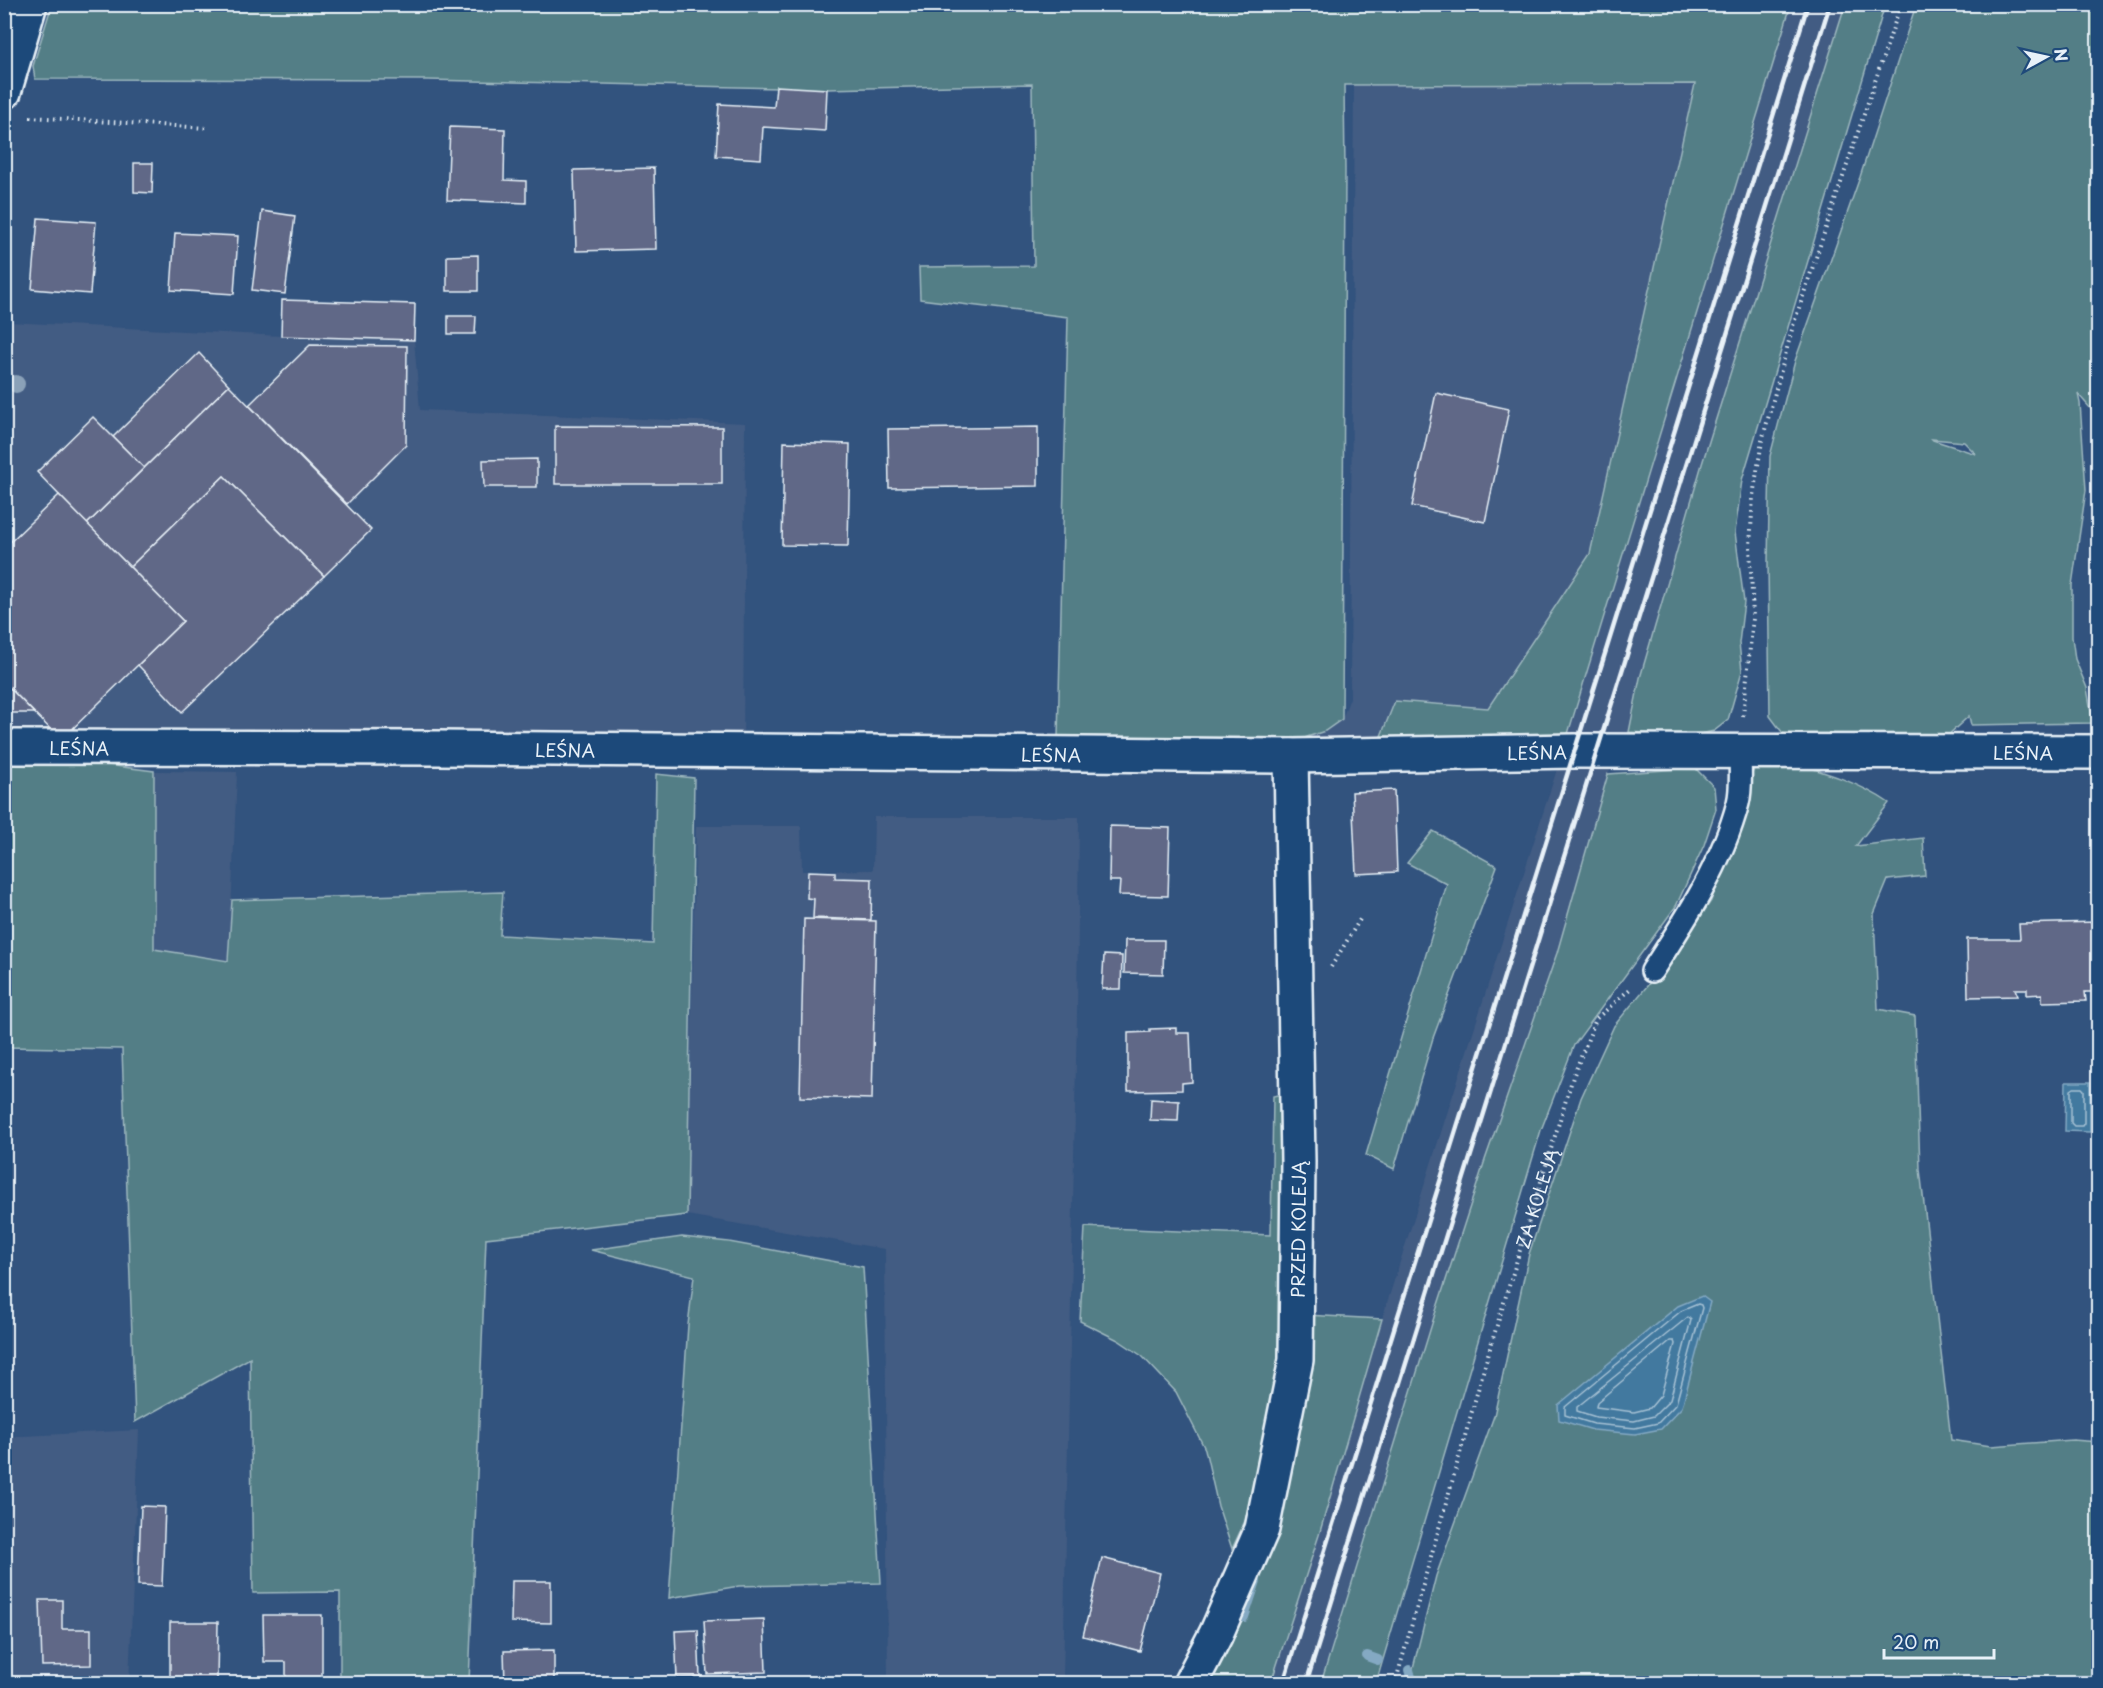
<svg xmlns="http://www.w3.org/2000/svg" width="2103" height="1688" viewBox="0 0 2103 1688" font-family="'Playpen Sans',sans-serif">
	<style>
		.built { fill: #435c83 }
		.green { fill: #537e86; stroke: #9eb8bf; stroke-width: 1.5; fill-rule: evenodd }
		.water { fill: #42799f; stroke: #84a9c3; stroke-width: 1.5 }
		.lines { fill: none; stroke-linecap: round; stroke-linejoin: round }
		.shore { stroke: #a6c1d4; stroke-width: 1.5 }
		.stream { stroke: #84a9c3; stroke-width: 10 }
		.building { fill: #606887; stroke: #e8f1f8; stroke-width: 1.5 }
		.lane-casing { stroke: #e8f1f8; stroke-width: 26 }
		.street-casing { stroke: #e8f1f8; stroke-width: 38 }
		.path { stroke: #e8f1f8; stroke-width: 4; stroke-dasharray: 1.5 4.5; stroke-linecap: butt }
		.lane { stroke: #1f4a7a; stroke-width: 21 }
		.street { stroke: #1f4a7a; stroke-width: 33 }
		.rail { stroke: #e8f1f8; stroke-width: 4.5 }
		.tree { fill: #8aa1b8 }
		.labels { text-anchor: middle; dominant-baseline: central; stroke-width: 4.5; stroke-linejoin: round; paint-order: stroke }
		.street-label { font-size: 18px; fill: #e8f1f8; stroke: #1f4a7a }
	</style>
	<rect width="100%" height="100%" fill="#32537e"/>
	<filter id="ink" filterUnits="userSpaceOnUse"><feTurbulence type="fractalNoise" baseFrequency=".0167" numOctaves="2"/><feDisplacementMap in="SourceGraphic" scale="12" xChannelSelector="R" yChannelSelector="G"/><feConvolveMatrix kernelMatrix="1 2 1 2 8 2 1 2 1" color-interpolation-filters="sRGB"/></filter>
	<g filter="url(#ink)">
		<g class="built">
			<polygon points="1791,5 1845,5 1702,464 1640,678 1629,732 1608,774 1557,953 1485,1160 1421,1357 1320,1683 1271,1684 1319,1535 1382,1319 1444,1123 1575,713"/>
			<polygon points="1695,83 1590,554 1488,709 1395,701 1381,736 1286,744 1342,719 1350,698 1354,85"/>
			<polygon points="7,322 281,336 414,340 420,410 745,423 743,751 260,732 239,728 72,729 5,732 4,324"/>
			<polygon points="154,771 237,772 229,961 154,950"/>
			<polygon points="874,817 1079,817 1077,1014 1063,1678 964,1683 888,1683 885,1249 687,1215 696,826 801,826 802,871 873,870"/>
			<polygon points="139,1430 129,1683 5,1684 5,1437"/>
		</g>
		<g class="green">
			<polygon points="52,4 1791,5 1567,737 1381,736 1395,701 1488,708 1590,554 1695,84 1344,85 1345,170 1342,719 1325,731 1286,744 1058,738 1068,317 920,299 919,267 1034,266 1032,84 827,89 427,80 35,79 33,66"/>
			<polygon points="1845,5 1885,5 1742,480 1735,532 1744,602 1739,643 1742,671 1728,720 1714,731 1691,736 1629,732 1640,678 1702,464"/>
			<path d="M1916 5H2098V417L2078 394 2080 403 2086 490 2072 585V637L2075 659 2087 688 2093 723 1971 725 1969 716 1947 736 1788 740 1770 716 1768 563 1770 456 1795 361 1860 177ZM1932 439 1964 442 1976 454 1933 440Z"/>
			<path d="M1784 760C1821 771 1857 781 1889 803L1856 846 1923 838 1925 876 1888 880 1874 914 1878 1009 1915 1016 1920 1169 1951 1440 1991 1446 2073 1440 2098 1442V1683L1409 1684 1436 1576 1494 1416 1529 1254 1581 1098 1614 1026 1686 939 1711 901 1733 835 1740 805 1754 769Z"/>
			<polygon points="5,761 76,761 154,771 154,949 228,961 232,900 503,892 500,935 653,944 656,774 694,778 687,1215 486,1238 469,1683 340,1683 340,1592 253,1593 250,1358 135,1422 122,1049 5,1047"/>
			<polygon points="1695,768 1714,787 1716,809 1704,845 1676,906 1574,1045 1541,1130 1376,1683 1321,1683 1435,1314 1485,1160 1557,953 1608,774"/>
			<polygon points="1433,831 1497,866 1433,1038 1394,1169 1366,1155 1447,884 1407,863"/>
			<polygon points="1282,1094 1285,1205 1279,1349 1275,1402 1251,1508 1232,1549 1218,1506 1205,1449 1176,1392 1142,1356 1118,1340 1080,1321 1085,1227 1271,1235 1273,1096"/>
			<polygon points="682,1237 729,1242 863,1267 881,1583 739,1586 669,1598 688,1325 694,1276 591,1250"/>
			<polygon points="1305,1315 1382,1319 1319,1535 1271,1683 1209,1684"/>
		</g>
		<g class="water">
			<polygon points="2066,1082 2090,1082 2090,1132 2065,1131"/>
			<polygon points="1702,1296 1710,1302 1682,1407 1661,1429 1635,1434 1593,1430 1559,1420 1558,1405 1678,1306"/>
		</g>
		<g class="lines">
			<g class="shore">
				<polygon points="2074,1088 2082,1088 2084,1090 2084,1123 2082,1126 2074,1126 2071,1123 2071,1090"/>
				<polygon points="1698,1304 1701,1305 1702,1308 1676,1404 1658,1423 1635,1428 1594,1424 1565,1415 1565,1407 1681,1311"/>
				<polygon points="1688,1317 1691,1320 1670,1400 1654,1416 1634,1421 1596,1417 1577,1411 1577,1407"/>
				<polygon points="1670,1341 1674,1341 1675,1344 1661,1395 1650,1408 1634,1412 1596,1407 1597,1402"/>
			</g>
			<g class="stream">
				<polyline points="1244,1617 1256,1581"/>
				<polyline points="1367,1656 1378,1660"/>
				<polyline points="1409,1670 1413,1684"/>
			</g>
		</g>
		<g class="building">
			<polygon points="743,4 764,4 764,8 743,7"/>
			<polygon points="776,86 827,89 825,131 763,127 761,159 716,156 719,104 774,107"/>
			<polygon points="450,127 505,129 504,180 526,181 526,203 447,200"/>
			<polygon points="134,163 153,163 152,193 134,192"/>
			<polygon points="654,168 656,249 576,251 574,170"/>
			<polygon points="262,211 295,216 285,294 252,290"/>
			<polygon points="38,218 96,222 90,294 32,289"/>
			<polygon points="175,233 238,236 234,294 171,290"/>
			<polygon points="478,255 478,291 447,291 447,256"/>
			<polygon points="282,300 415,304 414,340 281,336"/>
			<polygon points="448,316 476,316 475,334 448,334"/>
			<polygon points="310,345 407,346 406,445 347,504 249,405"/>
			<polygon points="199,353 229,385 144,468 113,437"/>
			<polygon points="229,385 371,530 324,576 224,476 130,567 87,524"/>
			<polygon points="1436,393 1509,409 1485,522 1412,506"/>
			<polygon points="93,417 144,468 87,524 37,472"/>
			<polygon points="555,426 722,427 722,484 555,484"/>
			<polygon points="1038,427 1038,486 889,488 888,429"/>
			<polygon points="784,442 850,444 848,546 782,545"/>
			<polygon points="537,459 537,487 484,487 483,460"/>
			<polygon points="224,476 324,576 182,712 138,665 183,621 130,567"/>
			<polygon points="59,495 183,621 61,740 4,682 4,548"/>
			<polygon points="4,682 34,713 4,713"/>
			<polygon points="1394,790 1397,872 1356,874 1352,792"/>
			<polygon points="1110,826 1170,828 1168,896 1119,895 1120,881 1109,881"/>
			<polygon points="808,871 835,872 835,878 872,879 871,920 813,918 814,899 807,898"/>
			<polygon points="804,919 876,921 872,1099 800,1097"/>
			<polygon points="2098,922 2098,992 2085,992 2086,1001 2042,1002 2042,994 2027,995 2027,989 2015,989 2018,996 1968,997 1967,939 2020,939 2019,924"/>
			<polygon points="1125,940 1164,940 1163,974 1124,973"/>
			<polygon points="1104,955 1122,956 1121,989 1102,989"/>
			<polygon points="1176,1028 1176,1033 1190,1033 1192,1082 1182,1083 1182,1090 1128,1091 1128,1033 1150,1032 1150,1029"/>
			<polygon points="1151,1099 1179,1101 1178,1121 1150,1120"/>
			<polygon points="141,1506 165,1507 162,1586 138,1585"/>
			<polygon points="1102,1558 1160,1573 1140,1651 1083,1636"/>
			<polygon points="512,1581 551,1581 551,1623 511,1622"/>
			<polygon points="40,1600 62,1600 62,1629 91,1629 91,1665 42,1666"/>
			<polygon points="263,1615 322,1615 322,1684 286,1684 286,1662 264,1662"/>
			<polygon points="764,1619 766,1672 707,1674 704,1621"/>
			<polygon points="170,1622 218,1622 217,1681 170,1681"/>
			<polygon points="698,1630 700,1677 677,1678 675,1631"/>
			<polygon points="554,1650 554,1684 505,1684 504,1651"/>
		</g>
		<g class="lines">
			<defs>
				<path id="lane" d="M1652 971C1686 919 1722 864 1738 803 1742 788 1740 768 1740 753"/>
				<g id="street">
					<polyline points="4,92 30,4"/>
					<path id="s2" d="M4 747 438 748 1291 756 1575 751 2098 752"/>
					<path id="s3" d="M1190 1684 1216 1634 1262 1529 1296 1360 1298 1161 1291 756"/>
				</g>
			</defs>
			<use href="#lane" class="lane-casing"/>
			<use href="#street" class="street-casing"/>
			<g class="path">
				<polyline points="30,117 207,128"/>
				<polyline points="1743,716 1753,618 1750,546 1753,496 1762,441 1793,326 1901,4"/>
				<polyline points="1331,967 1362,916"/>
				<path id="s1" d="M1395 1684 1487 1358 1573 1077 1596 1019 1630 989"/>
			</g>
			<use href="#lane" class="lane"/>
			<use href="#street" class="street"/>
			<g class="rail">
				<polyline points="1283,1684 1808,4"/>
				<polyline points="1306,1684 1830,4"/>
			</g>
		</g>
		<circle class="tree" cx="16" cy="384" r="9"/>
	</g>
	<g class="labels">
		<g class="street-label">
			<text stroke="none"><textPath href="#s2" startOffset="75">LEŚNA</textPath></text>
			<text stroke="none"><textPath href="#s2" startOffset="561">LEŚNA</textPath></text>
			<text stroke="none"><textPath href="#s2" startOffset="1533">LEŚNA</textPath></text>
			<text stroke="none"><textPath href="#s2" startOffset="2019">LEŚNA</textPath></text>
			<text stroke="none"><textPath href="#s2" startOffset="1047">LEŚNA</textPath></text>
			<text stroke="none"><textPath href="#s1" startOffset="506">ZA KOLEJĄ</textPath></text>
			<text stroke="none"><textPath href="#s3" startOffset="474">PRZED KOLEJĄ</textPath></text>
		</g>
	</g>
	<rect width="2103" height="1688" fill="none" stroke="#1f4a7a" stroke-width="24"/>
	<rect x="12" y="12" width="2079" height="1664" fill="none" stroke="#e8f1f8" stroke-width="2" filter="url(#ink)"/>
	<g transform="translate(2046 57) rotate(82)" stroke="#1f4a7a" stroke-width="4.5" paint-order="stroke">
	<path d="M0-4.5L10 22L0 15L-10 22Z" fill="#e8f1f8"/>
	<text y="-9" font-size="16" font-weight="bold" text-anchor="middle" fill="#e8f1f8">N</text>
	</g>
	<path d="M1884 1649v9h110v-9" fill="none" stroke="#e8f1f8" stroke-width="3"/>
	<text x="1893" y="1649" font-size="18" fill="#e8f1f8" stroke="#1f4a7a" stroke-width="4.5" paint-order="stroke">20 m</text>
</svg>
